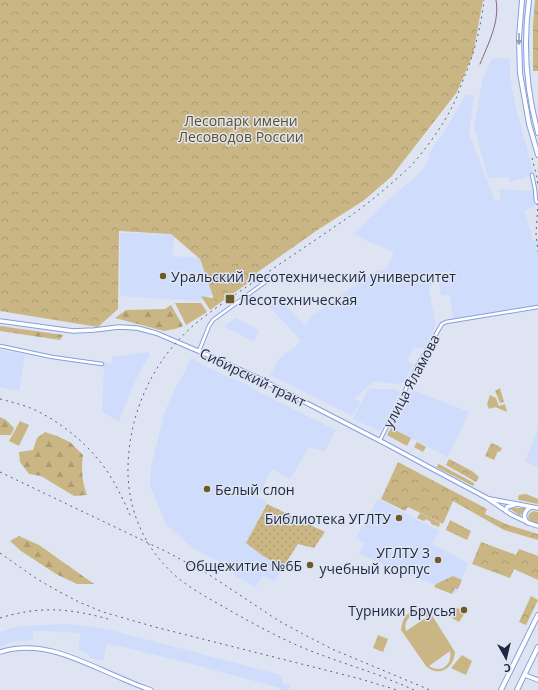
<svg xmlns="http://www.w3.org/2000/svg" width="538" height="690" viewBox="0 0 538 690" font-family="'Open Sans',sans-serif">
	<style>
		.built { fill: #cfdcfb }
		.grass { fill: #cab684; fill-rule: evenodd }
		.forest { fill: url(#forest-firs) }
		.park { fill: url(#park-crowns) }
		.garden { fill: url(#garden-dots) }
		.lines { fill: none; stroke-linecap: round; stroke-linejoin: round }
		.stream { stroke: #85658d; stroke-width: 1 }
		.street-casing { stroke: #869fe1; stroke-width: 4.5 }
		.secondary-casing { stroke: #869fe1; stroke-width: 5.5 }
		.primary-casing { stroke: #869fe1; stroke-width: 6 }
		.street { stroke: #fff; stroke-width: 2.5 }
		.secondary { stroke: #fff; stroke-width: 3.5 }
		.primary { stroke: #fff; stroke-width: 4 }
		.rail { stroke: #596278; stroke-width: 1; stroke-dasharray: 2 4; stroke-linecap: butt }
		.oneway { fill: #9a9eaa }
		.poi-dot { fill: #6d5a28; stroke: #dee4f2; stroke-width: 1.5 }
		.labels { text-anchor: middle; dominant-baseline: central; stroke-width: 3; stroke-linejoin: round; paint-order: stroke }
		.park-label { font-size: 14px; fill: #635020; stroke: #dee4f2 }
		.poi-label { font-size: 14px; fill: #1e2741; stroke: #dee4f2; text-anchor: end }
		.street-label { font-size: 14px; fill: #1e2741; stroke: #dee4f2 }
	</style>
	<defs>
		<pattern id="forest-firs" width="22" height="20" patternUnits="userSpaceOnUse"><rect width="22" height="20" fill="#cab684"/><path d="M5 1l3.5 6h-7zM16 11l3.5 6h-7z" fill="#ad9c73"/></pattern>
		<pattern id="park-crowns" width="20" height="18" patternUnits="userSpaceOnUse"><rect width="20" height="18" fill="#cab684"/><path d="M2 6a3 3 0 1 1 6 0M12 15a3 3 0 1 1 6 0" fill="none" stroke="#ad9c73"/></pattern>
		<pattern id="garden-dots" width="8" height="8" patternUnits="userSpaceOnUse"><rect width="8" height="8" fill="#cab684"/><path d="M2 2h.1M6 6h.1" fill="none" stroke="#ad9c73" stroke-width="1.8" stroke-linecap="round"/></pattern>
	</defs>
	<rect width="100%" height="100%" fill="#dee4f2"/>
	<g class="built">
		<polygon points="493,58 510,58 510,78 516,108 534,175 510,182 508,177 488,178 474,127 483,77"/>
		<polygon points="466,94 474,96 469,134 495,201 501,200 499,189 534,191 535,206 525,211 533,241 538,240 538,305 526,308 489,313 484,313 479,315 453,319 450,295 441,295 439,282 451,277 450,270 440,273 432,283 429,291 436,325 425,348 412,348 412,351 407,361 414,364 407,377 402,383 394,384 374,381 355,398 353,398 360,402 352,416 270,375 281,357 295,347 301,341 269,306 278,297 305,325 312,316 325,306 378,270 382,270 387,268 394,252 369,242 354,233 396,193 422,171 428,162 429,154 438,139 442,136"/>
		<polygon points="120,233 175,234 172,256 199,258 213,294 199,301 120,296"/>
		<polygon points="236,318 259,330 254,341 224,327 226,324"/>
		<polygon points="0,350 25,355 19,391 0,387"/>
		<polygon points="148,352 150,355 141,369 133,386 119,421 102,412 104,369 101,365 102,362 111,364 112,361 112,357"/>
		<polygon points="192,358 195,359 197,362 232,379 233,378 248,385 255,390 336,430 325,451 309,447 290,479 272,469 258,497 267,502 246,543 263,556 283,567 275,581 263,576 255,587 234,575 233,569 191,547 166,524 150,485 151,469 155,450 165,411 173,393 186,369 189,360"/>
		<polygon points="368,389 396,389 400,392 380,431 353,419"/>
		<polygon points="411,389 469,412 448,457 391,428"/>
		<polygon points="538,428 538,467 525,461"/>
		<polygon points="378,499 439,531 432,544 468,563 456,593 393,569 359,553 365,543 356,538"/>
		<polygon points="68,624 107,629 281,675 283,684 290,685 289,690 280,690 280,688 200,666 107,643 103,661 90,658 87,653 78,650 81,633 39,631 33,632 33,640 11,642 0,647 0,632 2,631 23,626"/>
	</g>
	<g class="grass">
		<polygon points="256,272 259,275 210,310 201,296 212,298"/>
		<polygon points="177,303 201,303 207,312 186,325 175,303"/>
		<polygon points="20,421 29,425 19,446 9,441"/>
		<polygon points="391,428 411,438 407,446 387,435"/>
		<polygon points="417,442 426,447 423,452 414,447"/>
		<polygon points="439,464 474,483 474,485 473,486 436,467"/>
		<polygon points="526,494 538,499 538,504 519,500 518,499 519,495"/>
		<polygon points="509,508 525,508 520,516"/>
		<polygon points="533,511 538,512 538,524 530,521 528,517 529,514"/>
		<polygon points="420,513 440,523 439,527 431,524 431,522 426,519 424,521 417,518"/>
		<polygon points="461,607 469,610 467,613 465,613 459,622 452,618 457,608 460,609"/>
		<path d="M418 609H428L455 652C454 668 439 678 426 666L401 630C403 617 406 613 418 609ZM414 614H423L427 617 406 631C404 623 407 618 414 614ZM450 651C453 665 441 674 429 666Z"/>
		<polygon points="378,635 388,639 383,652 373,648"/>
		<polygon points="462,655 472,661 466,675 451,668"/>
	</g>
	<g class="forest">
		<polygon points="171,305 183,326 175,329 164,331 115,318 126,310 165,309"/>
		<polygon points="0,326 63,335 60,340 0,331"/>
		<polygon points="0,417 6,420 14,428 11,435 0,435"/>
		<path d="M45 432 57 436 70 442 83 455C81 470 82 481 87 495L74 496 41 476 29 474 20 462 19 452 33 450 37 438Z"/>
		<polygon points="19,536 39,545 94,584 77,584 56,574 21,551 10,541"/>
	</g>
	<g class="park">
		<polygon points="0,0 483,0 473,54 457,92 391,177 363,201 319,229 215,302 200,259 171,234 119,231 118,309 98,327 0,311"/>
		<polygon points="535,0 538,0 538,71 533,71 533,25"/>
		<polygon points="500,388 504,402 500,403 495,391"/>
		<polygon points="490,395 496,398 499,406 505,404 507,412 495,407 489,409 487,404"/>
		<polygon points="491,443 499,446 499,447 502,448 500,452 498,451 494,460 485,456"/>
		<polygon points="449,459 472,471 479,477 476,482 446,465"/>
		<polygon points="398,462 487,509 485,514 506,524 538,534 538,540 504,530 453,501 443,524 408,507 405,511 381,499"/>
		<polygon points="450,520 471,531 467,540 446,530"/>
		<polygon points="481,542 516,555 519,549 538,556 538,580 514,569 510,578 472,564"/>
		<polygon points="453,576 462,580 458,589 455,588 452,594 434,587 436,584"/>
		<polygon points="531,596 538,600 526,625 519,622"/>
	</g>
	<polygon class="garden" points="267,504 325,532 314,548 298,544 283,567 263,556 246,543"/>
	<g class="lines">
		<path class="stream" d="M480 64C488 44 500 22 496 0"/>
		<defs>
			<g id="street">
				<polyline points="532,175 535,189 536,201 538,203"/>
				<polyline points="0,346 52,357 102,364"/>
				<polyline points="199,351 209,326 213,320 268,280 277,276"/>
				<polyline points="380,440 420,361 442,324 446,322 538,307"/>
			</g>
			<g id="secondary">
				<polyline points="0,321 73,331 94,330 119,327 137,328 156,333 217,359 258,378 390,446 427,466 487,498 512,515 529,523 538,526"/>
				<polyline points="490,499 538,508"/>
				<polyline points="506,511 507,507 514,505"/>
				<path d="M528 523C522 517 524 511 531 507"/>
				<path d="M0 652C43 638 84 663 123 679 132 683 142 687 151 690"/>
				<polyline points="525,675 538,680"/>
			</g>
			<g id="primary">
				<polyline points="522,0 519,38 520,73 529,124 538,155"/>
				<path d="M529 0C523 44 526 89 538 133"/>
				<polyline points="501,690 538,615"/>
				<polyline points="517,690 538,647"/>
			</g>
		</defs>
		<use href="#street" class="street-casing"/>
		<use href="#secondary" class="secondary-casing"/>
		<use href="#primary" class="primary-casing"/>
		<use href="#street" class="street"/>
		<use href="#secondary" class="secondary"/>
		<use href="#primary" class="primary"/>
		<g class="rail">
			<polyline points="532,158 537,178 538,187"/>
			<polyline points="538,203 536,234 538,252"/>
			<path d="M0 399C12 402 24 405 35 410 66 425 95 450 112 479 119 491 125 503 130 515"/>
			<polyline points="0,472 165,551 208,574 279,621 303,634 332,649 430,690"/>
			<polyline points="0,553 37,579 58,591 79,602 103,612 155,627 357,678 397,690"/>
			<path d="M0 618C39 606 69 608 108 619"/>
			<path d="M414 690C403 685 392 681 381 676 356 667 331 659 306 649 279 638 254 624 229 610 212 600 194 591 178 578 145 550 127 510 128 467 129 413 153 360 194 325 213 309 235 295 255 281 284 261 314 241 343 221 364 207 383 191 402 174 407 170 412 165 416 160 431 142 445 122 455 101 459 92 462 82 466 73 472 58 477 41 480 25 482 17 483 8 484 0"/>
		</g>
	</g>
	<defs><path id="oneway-solid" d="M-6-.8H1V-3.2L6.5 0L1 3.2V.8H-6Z"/></defs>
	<use class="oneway" href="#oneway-solid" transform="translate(519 39) rotate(90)"/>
	<g class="poi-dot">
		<circle cx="163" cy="276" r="4"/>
		<rect x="225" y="294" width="10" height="10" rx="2"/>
		<circle cx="207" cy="489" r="4"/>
		<circle cx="399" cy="518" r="4"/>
		<circle cx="438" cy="560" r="4"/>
		<circle cx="310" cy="565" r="4"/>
		<circle cx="464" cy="610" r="4"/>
	</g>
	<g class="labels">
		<g class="park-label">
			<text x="241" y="120">Лесопарк имени<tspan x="241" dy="16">Лесоводов России</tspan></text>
		</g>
		<g class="poi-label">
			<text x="171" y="276" text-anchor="start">Уральский лесотехнический университет</text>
			<text x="239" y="299" text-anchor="start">Лесотехническая</text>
			<text x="215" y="489" text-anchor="start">Белый слон</text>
			<text x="391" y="518">Библиотека УГЛТУ</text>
			<text x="430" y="552">УГЛТУ 3<tspan x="430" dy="16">учебный корпус</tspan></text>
			<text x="302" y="565">Общежитие №6Б</text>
			<text x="456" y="610">Турники Брусья</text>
		</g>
		<g class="street-label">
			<text transform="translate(253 377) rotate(26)">Сибирский тракт</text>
			<text transform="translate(411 381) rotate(-62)">улица Яламова</text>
		</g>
	</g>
	<g transform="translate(506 658) rotate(172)" stroke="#dee4f2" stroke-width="3" paint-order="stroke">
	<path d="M0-3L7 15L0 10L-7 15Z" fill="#1e2741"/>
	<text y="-6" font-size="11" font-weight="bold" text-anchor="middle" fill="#1e2741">С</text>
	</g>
</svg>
